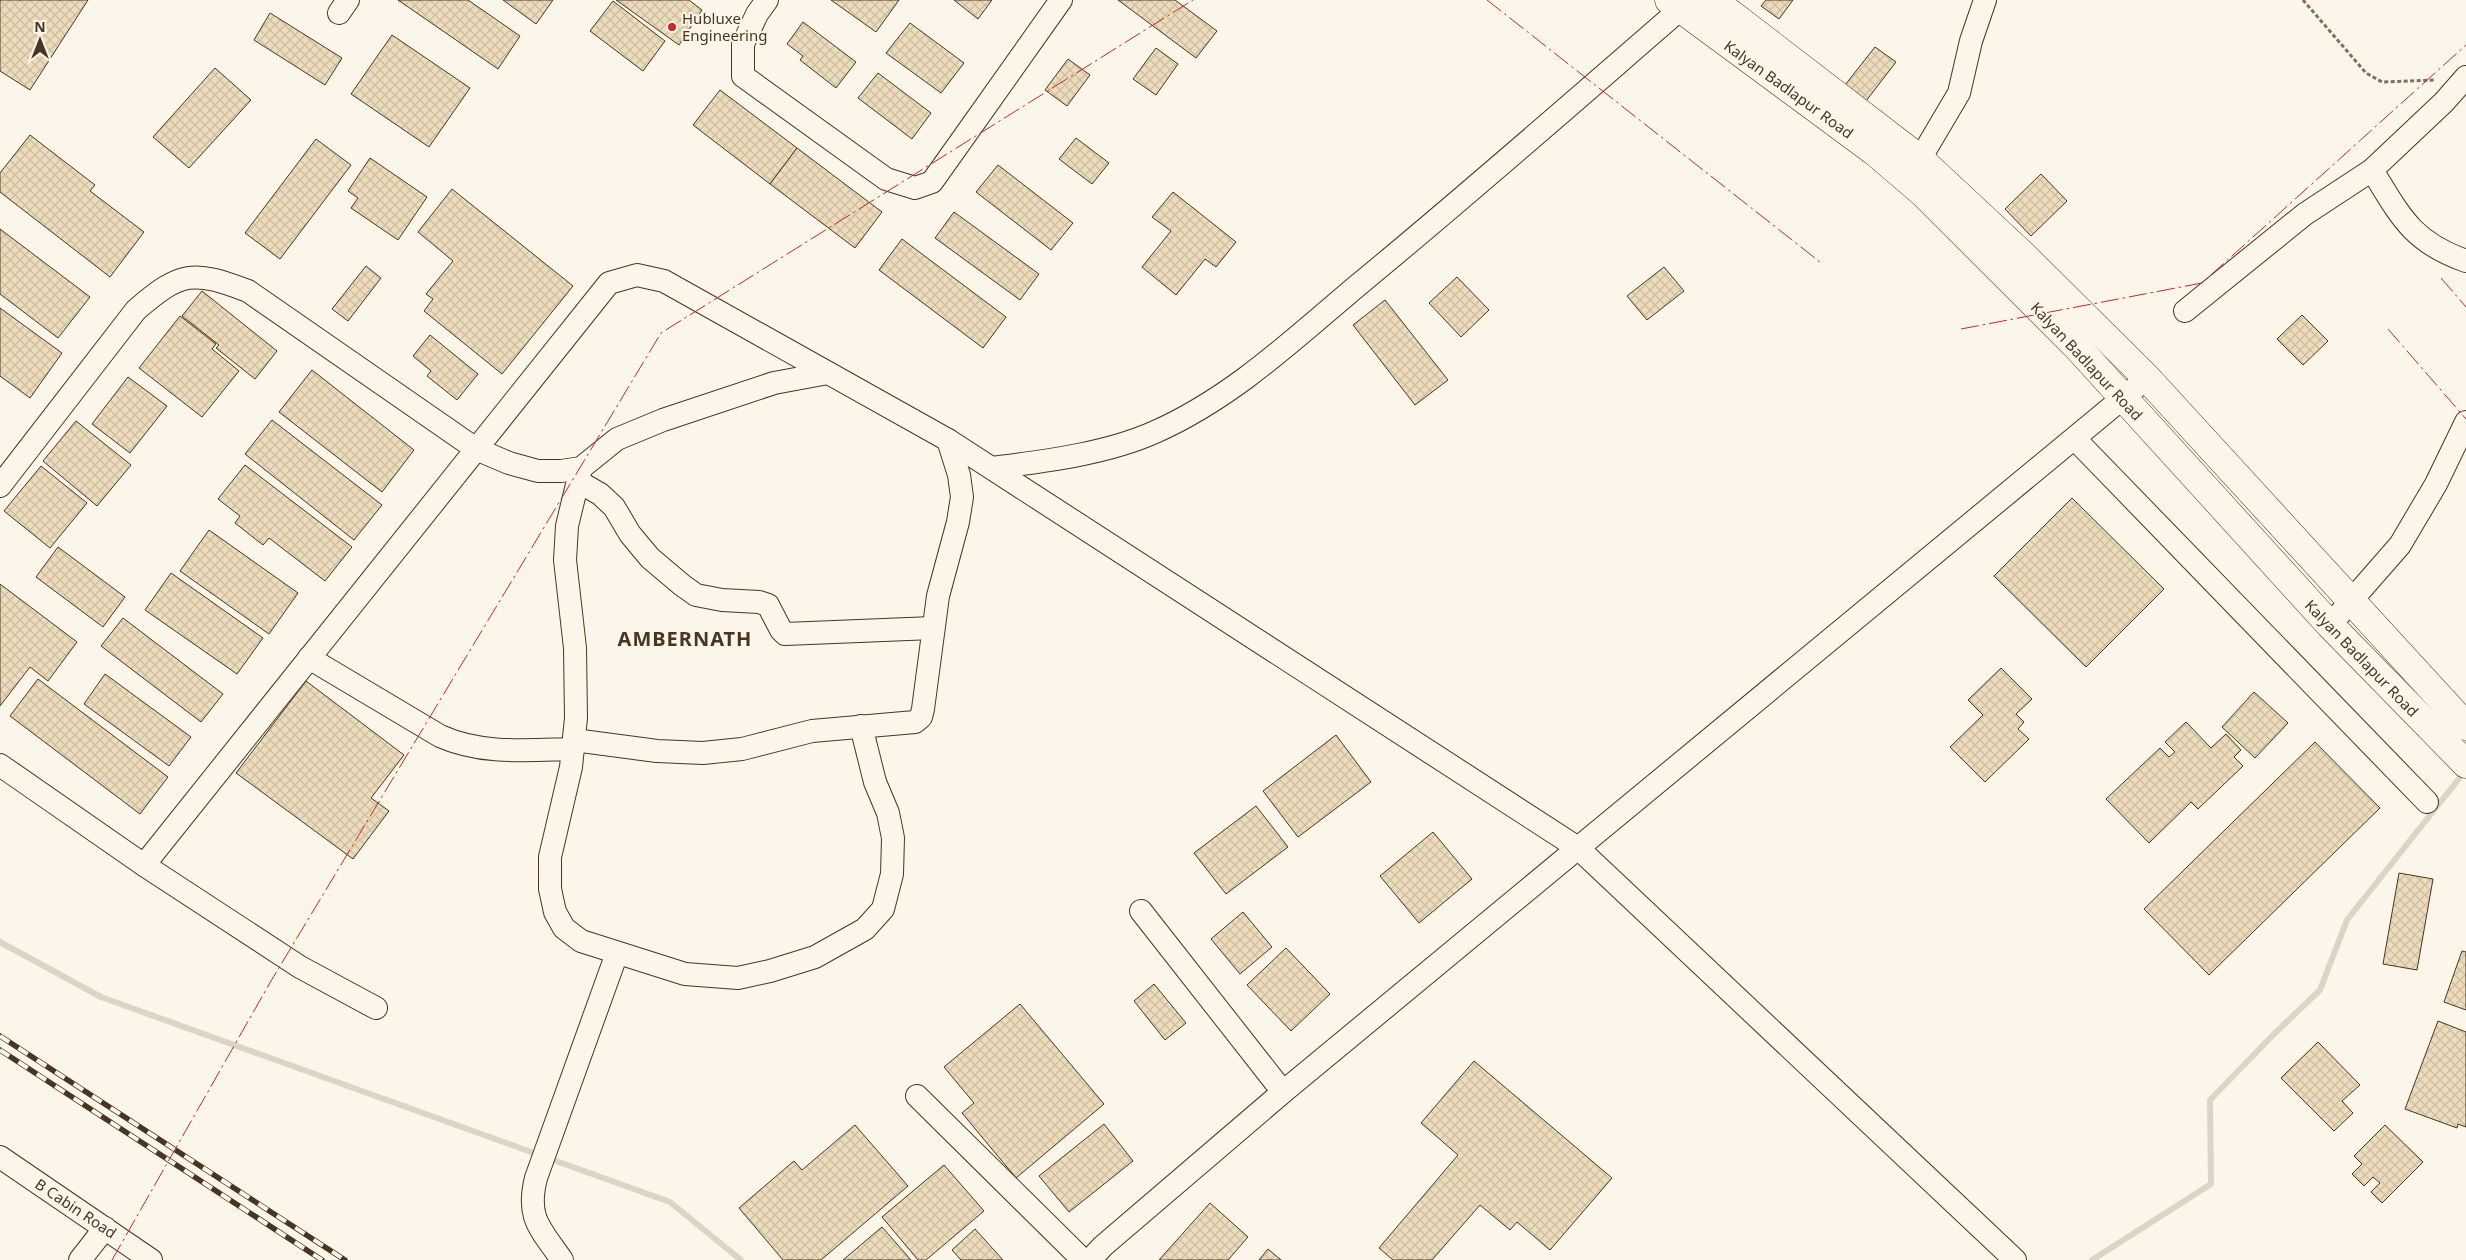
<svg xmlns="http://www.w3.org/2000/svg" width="2466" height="1260" viewBox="0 0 2466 1260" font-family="'Noto Sans',sans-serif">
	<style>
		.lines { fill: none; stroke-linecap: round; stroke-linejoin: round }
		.stream { stroke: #dcd4c6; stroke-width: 6 }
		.building { fill: url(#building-cross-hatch); stroke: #4a3520 }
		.minor-casing { stroke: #4a3520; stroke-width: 24 }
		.major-casing { stroke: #4a3520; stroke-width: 29 }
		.path { stroke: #7f6f5c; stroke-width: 3; stroke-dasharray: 4 2.5; stroke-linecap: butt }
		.minor { stroke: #fbf6e9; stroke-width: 22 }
		.major { stroke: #fbf6e9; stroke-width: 28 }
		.rail-casing { stroke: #4a3520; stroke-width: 5.5 }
		.rail { stroke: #fbf6e9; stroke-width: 4; stroke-dasharray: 11; stroke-linecap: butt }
		.power { stroke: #c62828; stroke-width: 1; stroke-dasharray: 18 4 2.5 4; stroke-linecap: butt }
		.poi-dot { fill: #c62828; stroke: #fbf6e9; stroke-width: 2 }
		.labels { text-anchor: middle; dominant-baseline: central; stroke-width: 4; stroke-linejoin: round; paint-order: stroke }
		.poi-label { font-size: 15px; fill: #4a3520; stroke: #fbf6e9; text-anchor: start }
		.street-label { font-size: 15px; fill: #4a3520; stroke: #fbf6e9 }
		.district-label { font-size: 20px; font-weight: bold; letter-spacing: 1px; fill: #4a3520; stroke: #fbf6e9 }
	</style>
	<defs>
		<pattern id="building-cross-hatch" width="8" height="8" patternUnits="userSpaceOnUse" patternTransform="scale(1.25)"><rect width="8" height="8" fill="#ecdcbc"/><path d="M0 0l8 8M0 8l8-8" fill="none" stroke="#ccbda1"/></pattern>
	</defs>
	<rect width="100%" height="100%" fill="#fbf6e9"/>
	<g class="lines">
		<g class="stream">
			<polyline points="0,942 101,997 670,1202 741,1260"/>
			<polyline points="2092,1260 2211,1184 2210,1100 2274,1034 2320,990 2347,920 2465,771"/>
		</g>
	</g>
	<g class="building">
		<polygon points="0,0 88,0 30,90 0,71"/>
		<polygon points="398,0 468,0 520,36 498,69"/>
		<polygon points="503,0 553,0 536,24"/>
		<polygon points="616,0 689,0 702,10 679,45"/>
		<polygon points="831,0 899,0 876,32"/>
		<polygon points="954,0 992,0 978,19"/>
		<polygon points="1118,0 1175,0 1217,31 1196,58"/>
		<polygon points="1766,0 1793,0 1779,19 1761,6"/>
		<polygon points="613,1 665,41 643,71 590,31"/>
		<polygon points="270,13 342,58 325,85 254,40"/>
		<polygon points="803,22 856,62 836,88 800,60 803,56 787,44"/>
		<polygon points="910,23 964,63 941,93 886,53"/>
		<polygon points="392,35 470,88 429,147 351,94"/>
		<polygon points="1875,47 1896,62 1866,101 1845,85"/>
		<polygon points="1156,48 1178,64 1156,95 1133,79"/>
		<polygon points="1068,59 1090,75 1067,106 1045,90"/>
		<polygon points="215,68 251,100 189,168 153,137"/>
		<polygon points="878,73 931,113 912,139 858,98"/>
		<polygon points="720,90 797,148 770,184 693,125"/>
		<polygon points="30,135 95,185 90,191 144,232 110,277 0,192 0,173"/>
		<polygon points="1076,138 1109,163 1092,184 1059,159"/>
		<polygon points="316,139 351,165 280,259 245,233"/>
		<polygon points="797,148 882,212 855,248 770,184"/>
		<polygon points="370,158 427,197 398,240 351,208 358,198 348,191"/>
		<polygon points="998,165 1073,223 1051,250 976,192"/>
		<polygon points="2041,174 2067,201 2031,236 2005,209"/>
		<polygon points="452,189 573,286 502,374 424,311 433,299 426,294 453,261 418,232"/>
		<polygon points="1173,192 1236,242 1216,267 1205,259 1176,295 1142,267 1171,231 1152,217"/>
		<polygon points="954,212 1039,274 1020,300 935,238"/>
		<polygon points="0,229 90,297 58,338 0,294"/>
		<polygon points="902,239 1006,317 983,348 879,270"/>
		<polygon points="366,266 381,278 348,321 332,309"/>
		<polygon points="1664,267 1684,291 1647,320 1627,296"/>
		<polygon points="1457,277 1489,310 1461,337 1429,303"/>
		<polygon points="202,291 277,351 255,379 216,348 219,345 182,316"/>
		<polygon points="1385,300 1448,380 1415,405 1353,325"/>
		<polygon points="0,308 62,353 30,398 0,376"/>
		<polygon points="2302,315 2328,341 2303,365 2277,339"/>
		<polygon points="180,316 216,344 212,349 239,371 202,417 139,368"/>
		<polygon points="430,335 478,374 457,400 427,376 431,371 413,356"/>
		<polygon points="312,370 414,450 382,492 279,412"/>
		<polygon points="128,377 167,406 130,453 92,424"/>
		<polygon points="272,420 382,505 354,540 245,454"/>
		<polygon points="76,421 131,465 97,506 43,461"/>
		<polygon points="245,465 352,547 325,581 269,538 263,545 235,523 240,516 218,499"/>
		<polygon points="41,466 87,503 50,548 4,511"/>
		<polygon points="2072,498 2164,589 2086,667 1994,576"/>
		<polygon points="209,530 298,593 269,634 180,571"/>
		<polygon points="58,547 125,597 103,627 36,577"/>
		<polygon points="171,573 263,638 237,674 145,610"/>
		<polygon points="0,584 77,642 48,681 30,667 0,706"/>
		<polygon points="123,618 223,694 201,722 101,646"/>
		<polygon points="2001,668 2032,699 2016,714 2024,722 2018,729 2029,739 1985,782 1950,747 1983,715 1968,700"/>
		<polygon points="105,674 191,737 169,766 84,704"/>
		<polygon points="38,679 168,777 140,814 10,716"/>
		<polygon points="306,681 404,755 371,798 389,811 353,859 236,773"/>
		<polygon points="2254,692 2288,723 2255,758 2222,727"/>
		<polygon points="2186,722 2211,748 2226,734 2241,750 2234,757 2243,766 2198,809 2191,802 2149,843 2106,799 2160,748 2169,757 2175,752 2165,742"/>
		<polygon points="1336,735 1371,782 1298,837 1263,791"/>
		<polygon points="2315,742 2380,808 2209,975 2144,909"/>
		<polygon points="1256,806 1288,847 1226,894 1194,853"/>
		<polygon points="1433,832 1472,879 1419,923 1380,876"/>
		<polygon points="2399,873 2433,879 2417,970 2383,964"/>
		<polygon points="1243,912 1272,947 1240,974 1211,939"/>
		<polygon points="1286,948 1330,994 1291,1031 1247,985"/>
		<polygon points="2462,951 2466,952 2466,1010 2444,1002"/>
		<polygon points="1154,984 1186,1023 1165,1040 1134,1001"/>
		<polygon points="1020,1004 1104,1104 1016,1178 962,1113 974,1103 944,1067"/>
		<polygon points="2438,1021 2466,1032 2466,1127 2458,1124 2457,1128 2405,1109"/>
		<polygon points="2318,1042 2360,1085 2342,1101 2353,1113 2334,1131 2281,1078"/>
		<polygon points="1474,1061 1612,1178 1550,1250 1517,1222 1510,1230 1480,1205 1432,1260 1393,1260 1379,1248 1458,1155 1421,1123"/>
		<polygon points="1104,1124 1133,1161 1069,1212 1039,1176"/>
		<polygon points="855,1125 908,1186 821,1260 783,1260 739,1208 794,1161 802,1170"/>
		<polygon points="2385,1125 2423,1162 2382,1203 2371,1192 2380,1183 2373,1177 2364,1186 2352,1174 2362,1164 2354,1156"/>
		<polygon points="944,1165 984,1211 926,1260 918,1260 882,1217"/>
		<polygon points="1210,1203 1248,1237 1228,1260 1159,1260"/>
		<polygon points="882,1227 911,1260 843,1260"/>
		<polygon points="975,1229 1003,1260 961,1260 952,1250"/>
		<polygon points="1268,1249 1281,1260 1259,1260"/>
	</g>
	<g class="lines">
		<defs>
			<g id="minor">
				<polyline points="767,0 757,14 743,44 743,76 886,179 915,188 932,182 1061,0"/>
				<polyline points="339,13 348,0"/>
				<path d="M2372 170C2401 217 2412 242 2466 261"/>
				<polyline points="1908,171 1920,159 1959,93 1971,41 1985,0"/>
				<polyline points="2185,311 2305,214 2372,170 2444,102 2466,77"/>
				<polyline points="2075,439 2427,802"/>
				<polyline points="581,468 567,526 565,560 575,648 576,718 571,767 550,857 550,889 555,912 564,928 581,941 685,974 738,978 770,971 815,957 865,929 883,909 892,874 893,838 888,813 875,782 861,726"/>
				<path d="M992 468C1045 461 1106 454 1155 432 1232 398 1294 339 1357 286 1470 193 1580 96 1691 0"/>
				<polyline points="579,482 600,494 614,507 630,534 650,558 682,585 696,595 722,600 759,602 768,605 781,630 785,634 933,628"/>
				<path d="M0 486 136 310C181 271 193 270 248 291L476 449 509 463 538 471H561L581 468 617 439 663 420 774 383 828 373"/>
				<polyline points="2330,625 2400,545 2436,484 2466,422"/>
				<path d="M309 658 440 736C482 755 528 750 573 749"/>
				<polyline points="574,740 657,751 703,753 742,749 812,731 915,722 921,717 923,709 938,596 958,522 962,497 959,475 948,440"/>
				<polyline points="0,765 144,865 609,283 637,275 664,281 948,440 1578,848 1283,1092 1103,1246 1090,1260"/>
				<polyline points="144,865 300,967 376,1008"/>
				<polyline points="1141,911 1283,1092"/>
				<polyline points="917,1096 1083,1260"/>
				<polyline points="0,1157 151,1260"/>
				<polyline points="80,1260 105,1228"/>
				<path d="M562 1260C540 1228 526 1218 536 1178L617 953"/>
				<polyline points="2015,1260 1578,848 2147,378"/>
			</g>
			<g id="major">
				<polyline points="1669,0 1875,152 1923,193 2078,348 2330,625 2466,764"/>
				<polyline points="1713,0 1920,159 2023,255 2147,378 2466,726"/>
			</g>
		</defs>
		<use href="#minor" class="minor-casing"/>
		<use href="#major" class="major-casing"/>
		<polyline class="path" points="2303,0 2366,73 2382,82 2434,80"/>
		<use href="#minor" class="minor"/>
		<use href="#major" class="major"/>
		<defs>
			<g id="rail">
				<polyline points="0,1036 345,1260"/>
				<polyline points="0,1050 322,1260"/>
			</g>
		</defs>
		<use href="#rail" class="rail-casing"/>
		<use href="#rail" class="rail"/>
		<g class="power">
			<polyline points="1487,0 1820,262"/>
			<polyline points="2441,278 2466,307"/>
			<polyline points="1961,329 2202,283 2466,45"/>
			<polyline points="2388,329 2466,419"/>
			<polyline points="112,1260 271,981 661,333 1193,0"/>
		</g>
	</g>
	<circle class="poi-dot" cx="672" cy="27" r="5"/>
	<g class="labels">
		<g class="poi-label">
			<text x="682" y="18">Hubluxe<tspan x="682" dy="17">Engineering</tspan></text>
		</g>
		<g class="street-label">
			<text transform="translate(1789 89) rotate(36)">Kalyan Badlapur Road</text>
			<text transform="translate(2087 361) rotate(47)">Kalyan Badlapur Road</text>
			<text transform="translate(2362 658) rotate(46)">Kalyan Badlapur Road</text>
			<text transform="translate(76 1208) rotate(34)">B Cabin Road</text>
		</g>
		<g class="district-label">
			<text x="685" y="638">AMBERNATH</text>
		</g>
	</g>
	<g transform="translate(40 40)" stroke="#fbf6e9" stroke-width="4" paint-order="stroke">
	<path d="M0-4L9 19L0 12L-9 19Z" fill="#4a3520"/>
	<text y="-8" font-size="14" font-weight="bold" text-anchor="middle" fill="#4a3520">N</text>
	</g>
</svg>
